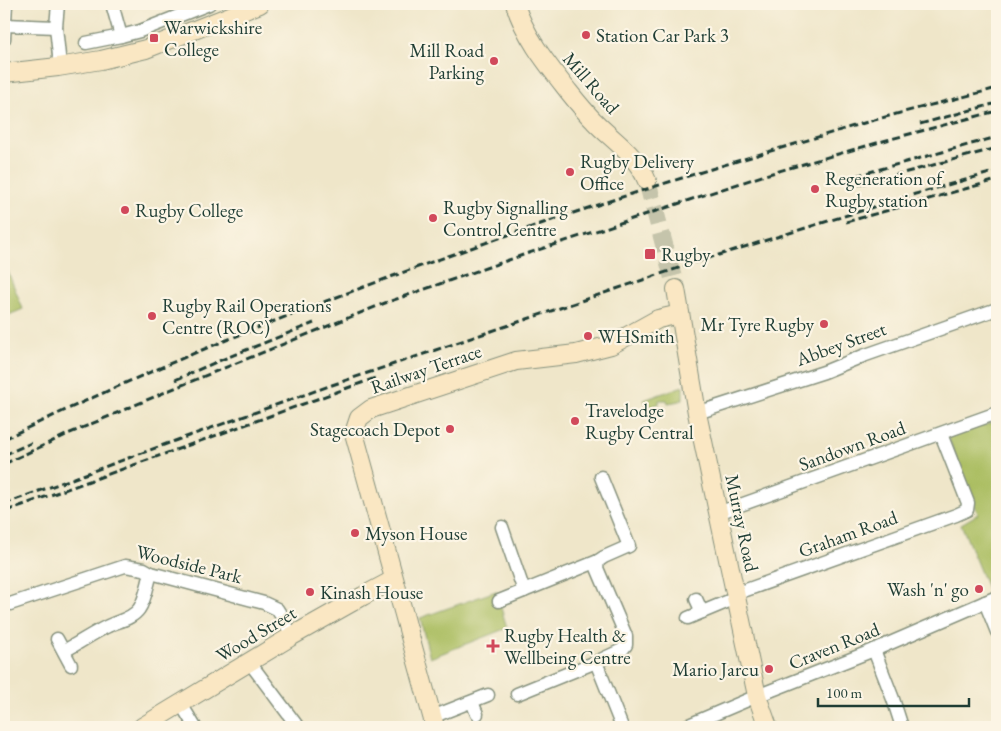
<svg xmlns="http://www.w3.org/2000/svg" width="1001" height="731" viewBox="0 0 1001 731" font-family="'EB Garamond',serif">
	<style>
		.green { fill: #abbe62; stroke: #657e4b }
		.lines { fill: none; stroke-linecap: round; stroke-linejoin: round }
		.secondary-tunnel { stroke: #c5c4ab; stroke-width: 18; stroke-dasharray: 18 9; stroke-linecap: butt }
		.street-casing { stroke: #87927e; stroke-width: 15 }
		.secondary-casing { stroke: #87927e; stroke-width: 20 }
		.street { stroke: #fff; stroke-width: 12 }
		.secondary { stroke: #fae7c3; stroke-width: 18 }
		.rail { stroke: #1f3d34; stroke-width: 3; stroke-dasharray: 8 4; stroke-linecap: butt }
		.poi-dot { fill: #d1495b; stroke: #fcf5e5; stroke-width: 2 }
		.labels { text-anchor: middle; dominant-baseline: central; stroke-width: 4.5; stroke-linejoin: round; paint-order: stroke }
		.poi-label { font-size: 19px; fill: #1f3d34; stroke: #fcf5e5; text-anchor: start }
		.street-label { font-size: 19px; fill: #1f3d34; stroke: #fcf5e5 }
	</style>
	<rect width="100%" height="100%" fill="#fcf5e5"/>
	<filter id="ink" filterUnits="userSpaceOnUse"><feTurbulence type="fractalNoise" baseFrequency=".02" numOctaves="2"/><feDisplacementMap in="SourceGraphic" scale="10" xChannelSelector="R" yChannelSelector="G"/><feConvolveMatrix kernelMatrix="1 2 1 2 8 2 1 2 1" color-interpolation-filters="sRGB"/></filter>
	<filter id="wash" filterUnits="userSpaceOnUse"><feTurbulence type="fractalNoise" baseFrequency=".0096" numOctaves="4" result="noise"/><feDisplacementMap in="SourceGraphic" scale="20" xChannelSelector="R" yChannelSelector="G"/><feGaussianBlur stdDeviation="1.12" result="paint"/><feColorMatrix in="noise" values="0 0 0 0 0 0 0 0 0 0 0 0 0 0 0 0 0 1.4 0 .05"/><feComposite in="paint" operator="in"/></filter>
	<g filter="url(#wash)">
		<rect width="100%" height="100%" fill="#efe6c9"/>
		<g class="green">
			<polygon points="4,262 23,309 4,317 4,261"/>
			<polygon points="683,386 683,399 680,401 668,403 667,400 659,400 659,404 648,407 644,400"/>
			<polygon points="997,421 997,590 989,593 961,524 978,514 948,437"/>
			<polygon points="496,591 507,628 430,658 420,618"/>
		</g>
	</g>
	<g filter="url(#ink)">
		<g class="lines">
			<polyline class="secondary-tunnel" points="647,181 676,289"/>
			<defs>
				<g id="street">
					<polyline points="112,4 121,36 140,31 209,4"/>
					<polyline points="5,25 56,27"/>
					<polyline points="4,39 6,4"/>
					<polyline points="86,43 121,36"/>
					<polyline points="58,67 59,56 56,27 58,4"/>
					<polyline points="697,413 824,372 863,356 997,309"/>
					<polyline points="601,477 629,546 604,557 598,561 597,568 626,636 626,645 622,650 596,662 622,727"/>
					<polyline points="718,513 997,413"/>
					<polyline points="502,527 524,591"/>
					<polyline points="735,594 956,515 967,510 968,503 941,434"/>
					<polyline points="696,599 702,612"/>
					<polyline points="499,601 598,561"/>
					<polyline points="985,602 997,632"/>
					<polyline points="4,606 125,566 144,569 151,573 264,603 277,609 282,617 292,636"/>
					<polyline points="688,618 736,598"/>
					<polyline points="57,639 71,665"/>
					<polyline points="874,650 893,699 902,727"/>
					<path d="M64 651C79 643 93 633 108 626 118 621 132 619 139 609 145 601 148 583 151 573"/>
					<polyline points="250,663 298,727"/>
					<polyline points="517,694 596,662"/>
					<polyline points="472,702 477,714"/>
					<polyline points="181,704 195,727"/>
					<polyline points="432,717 488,695"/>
					<polyline points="684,727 757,696 874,650 997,597"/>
				</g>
				<g id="secondary">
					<path d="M515 4C525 37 548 65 569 92 577 102 585 112 594 121 613 141 637 155 647 181"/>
					<polyline points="4,73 58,67 101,60 146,49 260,4"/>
					<polyline points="676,289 697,413 757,696 768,727"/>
					<polyline points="142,727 292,636 363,596 393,580"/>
					<polyline points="435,727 354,433 359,418 371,409 516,361 576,354 611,345 658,319 680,314"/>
				</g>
			</defs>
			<use href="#street" class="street-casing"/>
			<use href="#secondary" class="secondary-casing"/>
			<use href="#street" class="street"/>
			<use href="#secondary" class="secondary"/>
			<g class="rail">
				<polyline points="920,124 997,103"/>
				<polyline points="844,179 997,137"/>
				<polyline points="847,188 997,148"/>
				<polyline points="846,222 997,180"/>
				<polyline points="175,380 216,362 314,323"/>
				<path d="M4 439C69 408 135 378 202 350 394 272 589 204 788 146 822 136 855 125 889 116 925 106 961 98 997 88"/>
				<polyline points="4,455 31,443"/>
				<polyline points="4,464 68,434 177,387 385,303 523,255 765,175 887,140 997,111"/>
				<polyline points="4,504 169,443 332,385 696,262 912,195 997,171"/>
				<polyline points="6,511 378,377"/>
			</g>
		</g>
	</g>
	<g class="poi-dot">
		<circle cx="586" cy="35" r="5"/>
		<rect x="149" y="33" width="10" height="10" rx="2.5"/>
		<circle cx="494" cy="61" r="5"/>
		<circle cx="570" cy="172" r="5"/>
		<circle cx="815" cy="189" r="5"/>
		<circle cx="125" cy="210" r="5"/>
		<circle cx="433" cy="218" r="5"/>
		<rect x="644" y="248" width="12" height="12" rx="2.5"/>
		<circle cx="152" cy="316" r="5"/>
		<circle cx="824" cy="324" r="5"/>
		<circle cx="588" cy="336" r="5"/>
		<circle cx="575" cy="421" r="5"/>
		<circle cx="450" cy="429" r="5"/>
		<circle cx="355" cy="533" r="5"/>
		<circle cx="979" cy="589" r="5"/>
		<circle cx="310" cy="592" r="5"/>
		<path d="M490.5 638.5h5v5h5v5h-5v5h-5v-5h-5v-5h5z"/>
		<circle cx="769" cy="669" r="5"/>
	</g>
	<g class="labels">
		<g class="poi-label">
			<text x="164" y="27">Warwickshire<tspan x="164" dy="22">College</tspan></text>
			<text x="596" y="35">Station Car Park 3</text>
			<text x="484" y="50" text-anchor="end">Mill Road<tspan x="484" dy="22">Parking</tspan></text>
			<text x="580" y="161">Rugby Delivery<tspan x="580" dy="22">Office</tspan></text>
			<text x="825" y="178">Regeneration of<tspan x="825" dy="22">Rugby station</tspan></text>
			<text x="443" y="207">Rugby Signalling<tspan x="443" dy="22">Control Centre</tspan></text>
			<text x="135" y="210">Rugby College</text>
			<text x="661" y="254">Rugby</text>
			<text x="162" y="305">Rugby Rail Operations<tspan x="162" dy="22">Centre (ROC)</tspan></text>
			<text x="814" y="324" text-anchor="end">Mr Tyre Rugby</text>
			<text x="598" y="336">WHSmith</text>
			<text x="585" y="410">Travelodge<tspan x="585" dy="22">Rugby Central</tspan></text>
			<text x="440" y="429" text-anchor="end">Stagecoach Depot</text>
			<text x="365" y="533">Myson House</text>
			<text x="969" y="589" text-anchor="end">Wash 'n' go</text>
			<text x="320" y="592">Kinash House</text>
			<text x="504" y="635">Rugby Health &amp;<tspan x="504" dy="22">Wellbeing Centre</tspan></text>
			<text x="759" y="669" text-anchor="end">Mario Jarcu</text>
		</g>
		<g class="street-label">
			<text transform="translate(591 83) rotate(49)">Mill Road</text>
			<text transform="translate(841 344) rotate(-20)">Abbey Street</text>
			<text transform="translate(426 369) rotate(-19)">Railway Terrace</text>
			<text transform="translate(852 446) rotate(-20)">Sandown Road</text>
			<text transform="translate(742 523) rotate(78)">Murray Road</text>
			<text transform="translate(848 534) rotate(-20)">Graham Road</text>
			<text transform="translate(189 564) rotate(14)">Woodside Park</text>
			<text transform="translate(256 634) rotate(-31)">Wood Street</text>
			<text transform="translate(834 646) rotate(-22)">Craven Road</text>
		</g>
	</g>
	<rect width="1001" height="731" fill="none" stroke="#fcf5e5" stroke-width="20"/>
	<path d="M818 698v8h151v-8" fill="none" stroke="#1f3d34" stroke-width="2.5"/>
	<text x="826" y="698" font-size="15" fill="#1f3d34" stroke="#fcf5e5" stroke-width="4" paint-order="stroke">100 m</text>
</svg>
